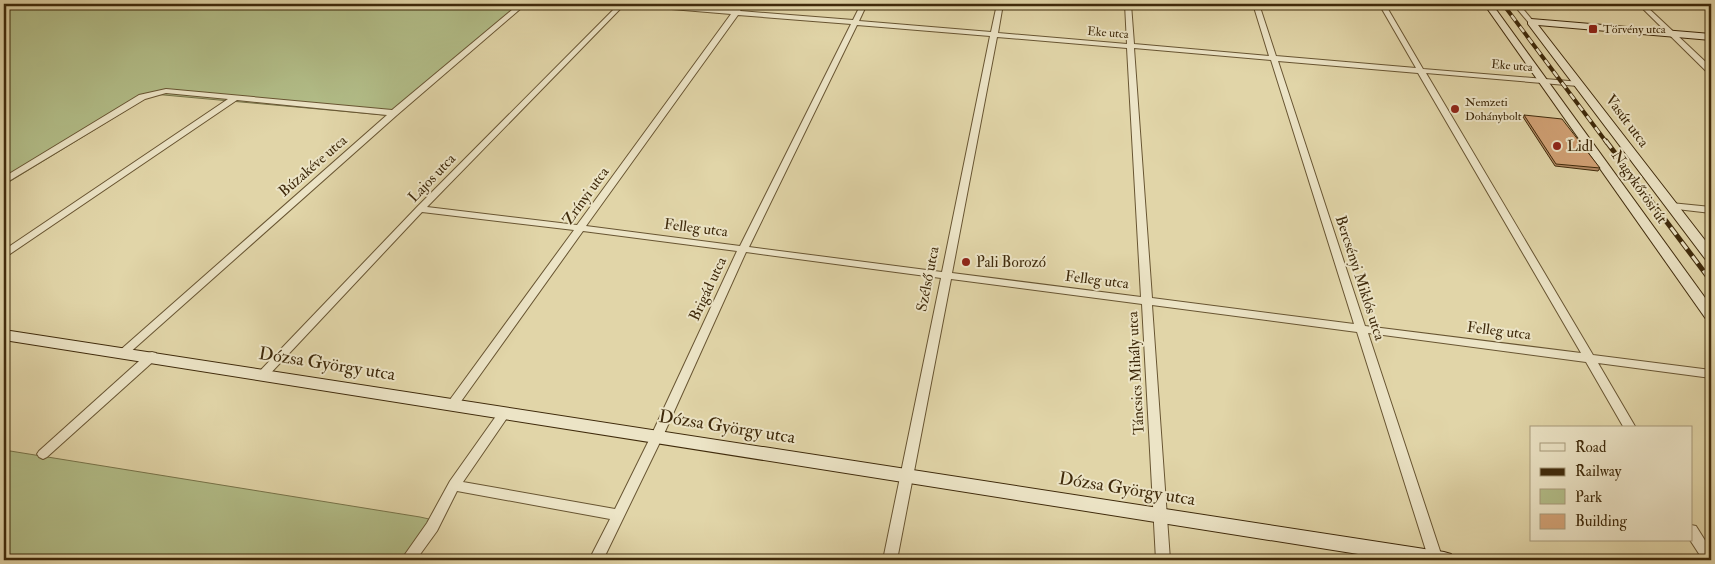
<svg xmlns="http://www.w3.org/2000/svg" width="1715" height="564" viewBox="0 0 1715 564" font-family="'IM FELL Double Pica',serif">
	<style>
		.green { fill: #b2bd88; stroke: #78744a }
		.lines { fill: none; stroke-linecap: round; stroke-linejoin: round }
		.street-casing { stroke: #685532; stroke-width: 2 }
		.secondary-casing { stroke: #3f2a0b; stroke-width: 2 }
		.street { fill: #ece4c6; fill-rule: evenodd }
		.secondary { fill: #ece4c6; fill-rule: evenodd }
		.rail-far1-casing { stroke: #3f2a0b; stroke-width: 4 }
		.rail-casing { stroke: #3f2a0b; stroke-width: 5 }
		.rail-far1 { stroke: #ece4c6; stroke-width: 2.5; stroke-dasharray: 7; stroke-linecap: butt }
		.rail { stroke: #ece4c6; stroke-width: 3; stroke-dasharray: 9; stroke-linecap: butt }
		.wall { fill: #b58b65; stroke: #3f2a0b }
		.building { fill: #d2a276; stroke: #3f2a0b }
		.poi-dot { fill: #8f2418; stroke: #ece4c6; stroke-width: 2 }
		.labels { text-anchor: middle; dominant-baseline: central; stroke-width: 4; stroke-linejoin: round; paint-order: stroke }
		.far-poi-label { font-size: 12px; fill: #3f2a0b; stroke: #ece4c6; text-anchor: start }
		.far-street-label { font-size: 12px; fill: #3f2a0b; stroke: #ece4c6 }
		.street-label { font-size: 15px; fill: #3f2a0b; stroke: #ece4c6 }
		.poi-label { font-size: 15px; fill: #3f2a0b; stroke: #ece4c6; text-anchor: start }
		.near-street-label { font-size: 18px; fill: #3f2a0b; stroke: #ece4c6 }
	</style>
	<rect width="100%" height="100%" fill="#e1d5a8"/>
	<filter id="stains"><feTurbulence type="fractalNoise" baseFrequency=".004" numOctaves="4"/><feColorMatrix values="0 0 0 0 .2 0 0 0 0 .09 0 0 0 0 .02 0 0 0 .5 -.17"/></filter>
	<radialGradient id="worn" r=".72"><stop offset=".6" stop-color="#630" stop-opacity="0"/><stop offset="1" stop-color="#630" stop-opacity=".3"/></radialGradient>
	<g class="green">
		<polygon points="4,4 526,4 395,116 153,94 4,185"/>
		<polygon points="4,450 420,517 438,521 410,560 4,560"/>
	</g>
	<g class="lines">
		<defs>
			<g id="street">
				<polygon points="519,4 526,4 397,115 127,355 119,355 118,352 387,115 237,100 7,256 4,257 4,250 228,99 166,93 145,99 4,184 4,177 139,95 166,89 392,110"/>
				<path d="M619 4H625L427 207 577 225 731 14 636 6 633 4H656L734 10 739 4H745L740 11 853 20 861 4H867L859 21 991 32 997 4H1003L998 33 1127 44 1125 4H1131L1134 44 1269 56 1253 4H1259L1276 56 1416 68 1379 4H1385L1423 69 1581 82V86H1578L1426 73 1593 355 1711 370V378L1598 363 1636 428H1624L1586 362 1368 333 1443 560H1429L1357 332 1152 305 1170 560H1156L1142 304 951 279 897 560H883L941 278 746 252 663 436 603 560H589L610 519 457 491 437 531 416 560H401L427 523 450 481 501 409 505 408 509 409 511 412 509 415 463 482 615 509 651 436 737 251 583 231 457 407H449L447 404 449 401 574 230 422 212 267 377H259L257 374 417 207ZM738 15 851 24 740 246 586 226ZM857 25 990 36 942 272 749 247ZM997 37 1127 48 1141 297 952 273ZM1134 48 1271 60 1354 324 1152 298ZM1278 61 1418 73 1581 353 1365 326Z"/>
				<polygon points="1513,4 1519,4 1533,21 1533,23 1529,23"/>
				<polygon points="1638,4 1644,4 1711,67 1711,73 1708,73"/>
				<polygon points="1671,203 1711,207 1711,213 1668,208 1666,206 1668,204"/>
				<polygon points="152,352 156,353 157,356 156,359 47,457 43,459 39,457 37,454 39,451 148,353"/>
				<polygon points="1691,525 1696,526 1711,550 1711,560 1703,560 1690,540"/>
			</g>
			<g id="secondary">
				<polygon points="1484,4 1492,4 1711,306 1711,321 1706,319"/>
				<polygon points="1531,19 1711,34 1711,40 1538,25 1711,248 1711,261 1706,260 1528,24 1528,20"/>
				<polygon points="4,330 1444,552 1451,554 1453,560 1396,560 4,340"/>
			</g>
		</defs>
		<use href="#street" class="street-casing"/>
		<use href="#secondary" class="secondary-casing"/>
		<use href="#street" class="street"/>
		<use href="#secondary" class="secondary"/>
		<defs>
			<polyline id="rail-far1" points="1503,4 1607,143"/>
			<polyline id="rail" points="1606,141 1711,281"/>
		</defs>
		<use href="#rail-far1" class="rail-far1-casing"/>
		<use href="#rail" class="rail-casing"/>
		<use href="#rail-far1" class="rail-far1"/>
		<use href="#rail" class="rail"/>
	</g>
	<polygon class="wall" points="1524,115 1600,168 1598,171 1555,166 1523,117"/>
	<polygon class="building" points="1524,115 1562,119 1600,168 1556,164"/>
	<g class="poi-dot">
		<rect x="1588" y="24" width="10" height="10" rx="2.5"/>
		<circle cx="1455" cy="109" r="5"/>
		<circle cx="1557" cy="146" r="5"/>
		<circle cx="966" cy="262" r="5"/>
	</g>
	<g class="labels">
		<g class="far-poi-label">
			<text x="1603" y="29">Törvény utca</text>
			<text x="1465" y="102">Nemzeti<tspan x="1465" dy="14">Dohánybolt</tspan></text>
		</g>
		<g class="far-street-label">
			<text transform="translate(1108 33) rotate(5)">Eke utca</text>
			<text transform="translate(1512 66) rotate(5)">Eke utca</text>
		</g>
		<g class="street-label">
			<text transform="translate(1627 121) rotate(53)">Vasút utca</text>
			<text transform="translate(313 166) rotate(-41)">Búzakéve utca</text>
			<text transform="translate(432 178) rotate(-46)">Lajos utca</text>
			<text transform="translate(1639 187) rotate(55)">Nagykőrösi út</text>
			<text transform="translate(586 196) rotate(-54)">Zrínyi utca</text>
			<text transform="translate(696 228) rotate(7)">Felleg utca</text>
			<text transform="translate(1360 278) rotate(72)">Bercsényi Miklós utca</text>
			<text transform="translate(928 279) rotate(-79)">Szélső utca</text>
			<text transform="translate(1097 280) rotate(7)">Felleg utca</text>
			<text transform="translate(708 289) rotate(-65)">Brigád utca</text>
			<text transform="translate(1499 331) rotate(7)">Felleg utca</text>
			<text transform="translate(1136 373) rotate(-93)">Táncsics Mihály utca</text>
		</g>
		<g class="poi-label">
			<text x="1567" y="146">Lidl</text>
			<text x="976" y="262">Pali Borozó</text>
		</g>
		<g class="near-street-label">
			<text transform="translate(327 364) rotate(9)">Dózsa György utca</text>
			<text transform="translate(727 427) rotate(9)">Dózsa György utca</text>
			<text transform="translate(1127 489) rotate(9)">Dózsa György utca</text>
		</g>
	</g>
	<rect width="1715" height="564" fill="none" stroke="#e1d5a8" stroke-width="20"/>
	<rect x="5" y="5" width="1705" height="554" fill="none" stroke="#3f2a0b" stroke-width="2.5"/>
	<rect x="10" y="10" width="1695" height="544" fill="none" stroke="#3f2a0b"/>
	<rect x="1530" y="426" width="162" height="115" fill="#ece4c6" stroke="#a79a7b"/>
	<rect x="1540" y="443" width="25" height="8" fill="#ece4c6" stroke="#a79a7b"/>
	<text x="1575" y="452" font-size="15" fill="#3f2a0b">Road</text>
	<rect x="1540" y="468" width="25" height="8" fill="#3f2a0b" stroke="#a79a7b"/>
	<text x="1575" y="476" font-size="15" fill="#3f2a0b">Railway</text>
	<rect x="1540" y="489" width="25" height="15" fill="#b2bd88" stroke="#a79a7b"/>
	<text x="1575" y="502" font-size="15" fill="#3f2a0b">Park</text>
	<rect x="1540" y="514" width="25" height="15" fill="#d2a276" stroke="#a79a7b"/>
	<text x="1575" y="526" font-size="15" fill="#3f2a0b">Building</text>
	<rect width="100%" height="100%" filter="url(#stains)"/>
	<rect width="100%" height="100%" fill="url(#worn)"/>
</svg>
